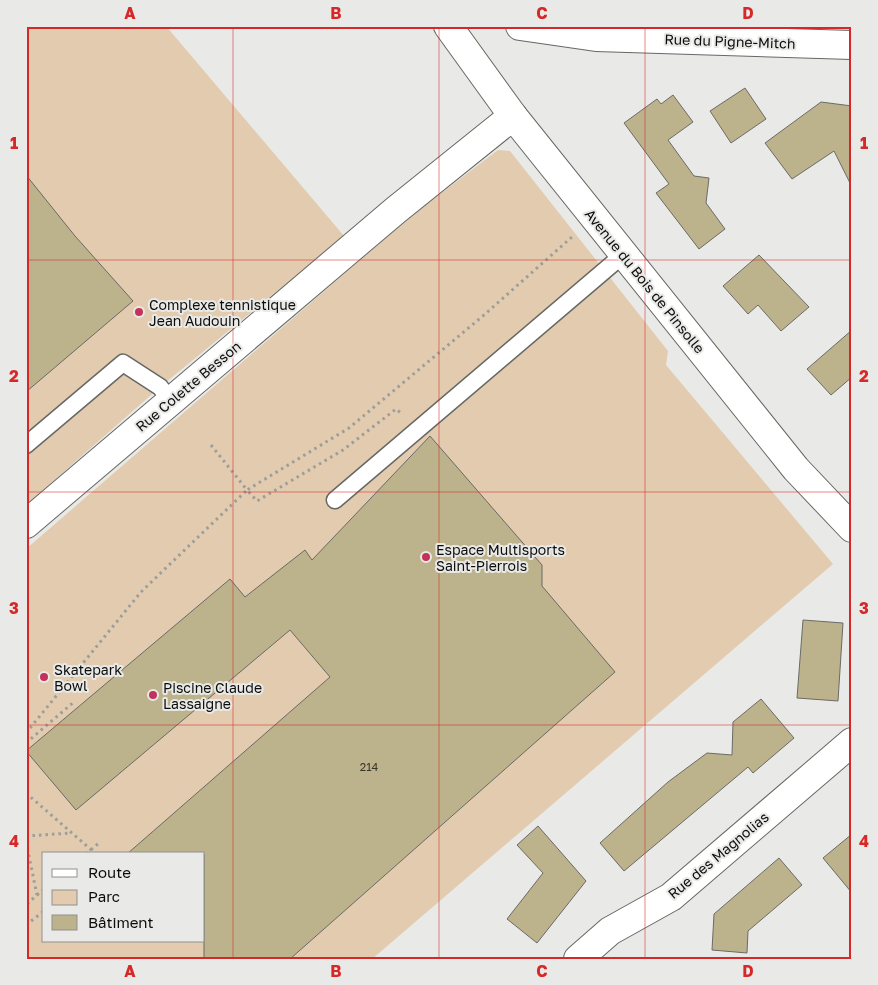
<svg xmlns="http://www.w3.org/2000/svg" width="878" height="985" viewBox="0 0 878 985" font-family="'Golos Text',sans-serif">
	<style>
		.green { fill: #e2cbae; fill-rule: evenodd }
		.building { fill: #bcb28b; stroke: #6b6a67 }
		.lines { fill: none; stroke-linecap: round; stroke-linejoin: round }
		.lane-casing { stroke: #676864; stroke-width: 19 }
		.street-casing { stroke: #676864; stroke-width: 30 }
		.path { stroke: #9d9e9b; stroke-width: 3; stroke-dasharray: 2.5 4; stroke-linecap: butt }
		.lane { stroke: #fff; stroke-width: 16 }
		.street { stroke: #fff; stroke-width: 28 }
		.grid { fill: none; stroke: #d62828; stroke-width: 1; stroke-opacity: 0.55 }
		.poi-dot { fill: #c33359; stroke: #e9eae7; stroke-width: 2 }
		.labels { text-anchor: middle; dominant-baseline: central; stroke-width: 4; stroke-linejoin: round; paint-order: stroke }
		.number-label { font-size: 11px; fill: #38362b }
		.street-label { font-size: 14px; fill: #0c0c0b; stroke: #e9eae7 }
		.poi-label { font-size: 14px; fill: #0c0c0b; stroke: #e9eae7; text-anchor: start }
		.neatline { fill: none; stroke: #d62828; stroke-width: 2 }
		.grid-label { font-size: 16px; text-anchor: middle; font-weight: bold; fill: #d62828 }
	</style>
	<rect width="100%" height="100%" fill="#e9eae7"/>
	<g class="green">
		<polygon points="26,26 166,26 344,236 160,387 26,505"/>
		<path d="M498 150 510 151 668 351 666 365 833 564 372 959H26V549L410 217ZM44 854H204V941H44Z"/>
	</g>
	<g class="building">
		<polygon points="745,88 766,119 731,143 710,111"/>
		<polygon points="673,95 693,122 668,140 694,176 709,178 706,203 725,229 699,249 656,193 669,184 624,123 657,99 661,104"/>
		<polygon points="821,102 852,106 852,187 834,151 792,179 765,143"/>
		<polygon points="26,175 75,236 133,301 26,392"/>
		<polygon points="759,255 809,307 781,331 758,305 748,314 723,286"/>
		<polygon points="852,330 852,377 831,395 807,369"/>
		<polygon points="430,436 542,565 542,586 615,672 290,959 204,959 204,854 127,854 330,677 290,630 76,810 26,751 230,579 245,597 305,550 312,560"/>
		<polygon points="803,620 843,623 838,701 797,698"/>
		<polygon points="761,699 794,738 753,773 748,767 624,871 600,843 668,782 707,753 732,755 733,722"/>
		<polygon points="538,826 586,881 537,943 507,919 543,873 517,845"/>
		<polygon points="852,834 852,893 823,858"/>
		<polygon points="779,858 802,885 748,931 747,953 712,950 714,914"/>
	</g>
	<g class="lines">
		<defs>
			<g id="lane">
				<polyline points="26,445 123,363 160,387 171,401"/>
				<polyline points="335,500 624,254"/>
			</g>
			<g id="street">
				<polyline points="448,26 513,116 796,469 852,528"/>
				<polyline points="520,26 596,37 852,45"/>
				<polyline points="26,524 396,210 513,116"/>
				<polyline points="578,959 610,931 671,897 852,742"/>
			</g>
		</defs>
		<use href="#lane" class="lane-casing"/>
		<use href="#street" class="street-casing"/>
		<g class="path">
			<polyline points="211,445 247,490 349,428 484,315 573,236"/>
			<polyline points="26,733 141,592 247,490 257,501 343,450 396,409 402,414"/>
			<polyline points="26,743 75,701"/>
			<polyline points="26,793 96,854"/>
			<polyline points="26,836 71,833"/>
			<polyline points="26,842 37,895 26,905"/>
			<polyline points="86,854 99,843"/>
			<polyline points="37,895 44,889"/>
			<polyline points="26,925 44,911"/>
		</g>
		<use href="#lane" class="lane"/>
		<use href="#street" class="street"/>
	</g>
	<path class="grid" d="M233 26V959M439 26V959M645 26V959M26 260H852M26 492H852M26 725H852"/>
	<g class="poi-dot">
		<circle cx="139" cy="312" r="5"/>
		<circle cx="426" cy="557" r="5"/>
		<circle cx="44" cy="677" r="5"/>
		<circle cx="153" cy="695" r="5"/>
	</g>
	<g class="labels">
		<g class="number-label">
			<text x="369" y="766">214</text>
		</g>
		<g class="street-label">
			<text transform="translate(730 41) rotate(2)">Rue du Pigne-Mitch</text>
			<text transform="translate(645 281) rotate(51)">Avenue du Bois de Pinsolle</text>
			<text transform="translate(188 386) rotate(-40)">Rue Colette Besson</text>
			<text transform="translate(718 855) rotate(-40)">Rue des Magnolias</text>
		</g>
		<g class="poi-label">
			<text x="149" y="304">Complexe tennistique<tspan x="149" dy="16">Jean Audouin</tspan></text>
			<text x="436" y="549">Espace Multisports<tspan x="436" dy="16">Saint-Pierrois</tspan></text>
			<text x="54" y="669">Skatepark<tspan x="54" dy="16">Bowl</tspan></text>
			<text x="163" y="687">Piscine Claude<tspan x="163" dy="16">Lassaigne</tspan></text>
		</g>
	</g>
	<rect width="878" height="985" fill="none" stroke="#e9eae7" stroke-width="55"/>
	<rect x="42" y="852" width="162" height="90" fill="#e9eae7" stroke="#91918f"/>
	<rect x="52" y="869" width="25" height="8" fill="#ffffff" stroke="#91918f"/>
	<text x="88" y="878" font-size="15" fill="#0c0c0b">Route</text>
	<rect x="52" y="890" width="25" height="15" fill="#e2cbae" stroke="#91918f"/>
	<text x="88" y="902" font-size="15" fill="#0c0c0b">Parc</text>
	<rect x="52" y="915" width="25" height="15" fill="#bcb28b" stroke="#91918f"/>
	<text x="88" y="928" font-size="15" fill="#0c0c0b">Bâtiment</text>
	<rect x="28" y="28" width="822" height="930" class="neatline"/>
	<g class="grid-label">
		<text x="130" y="19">A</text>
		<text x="336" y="19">B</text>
		<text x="542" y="19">C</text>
		<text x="748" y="19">D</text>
		<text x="14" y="149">1</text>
		<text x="864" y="149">1</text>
		<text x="14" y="382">2</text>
		<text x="864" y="382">2</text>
		<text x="14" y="614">3</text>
		<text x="864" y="614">3</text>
		<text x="14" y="847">4</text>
		<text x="864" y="847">4</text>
		<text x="130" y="977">A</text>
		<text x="336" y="977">B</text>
		<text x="542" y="977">C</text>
		<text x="748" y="977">D</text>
	</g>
</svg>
